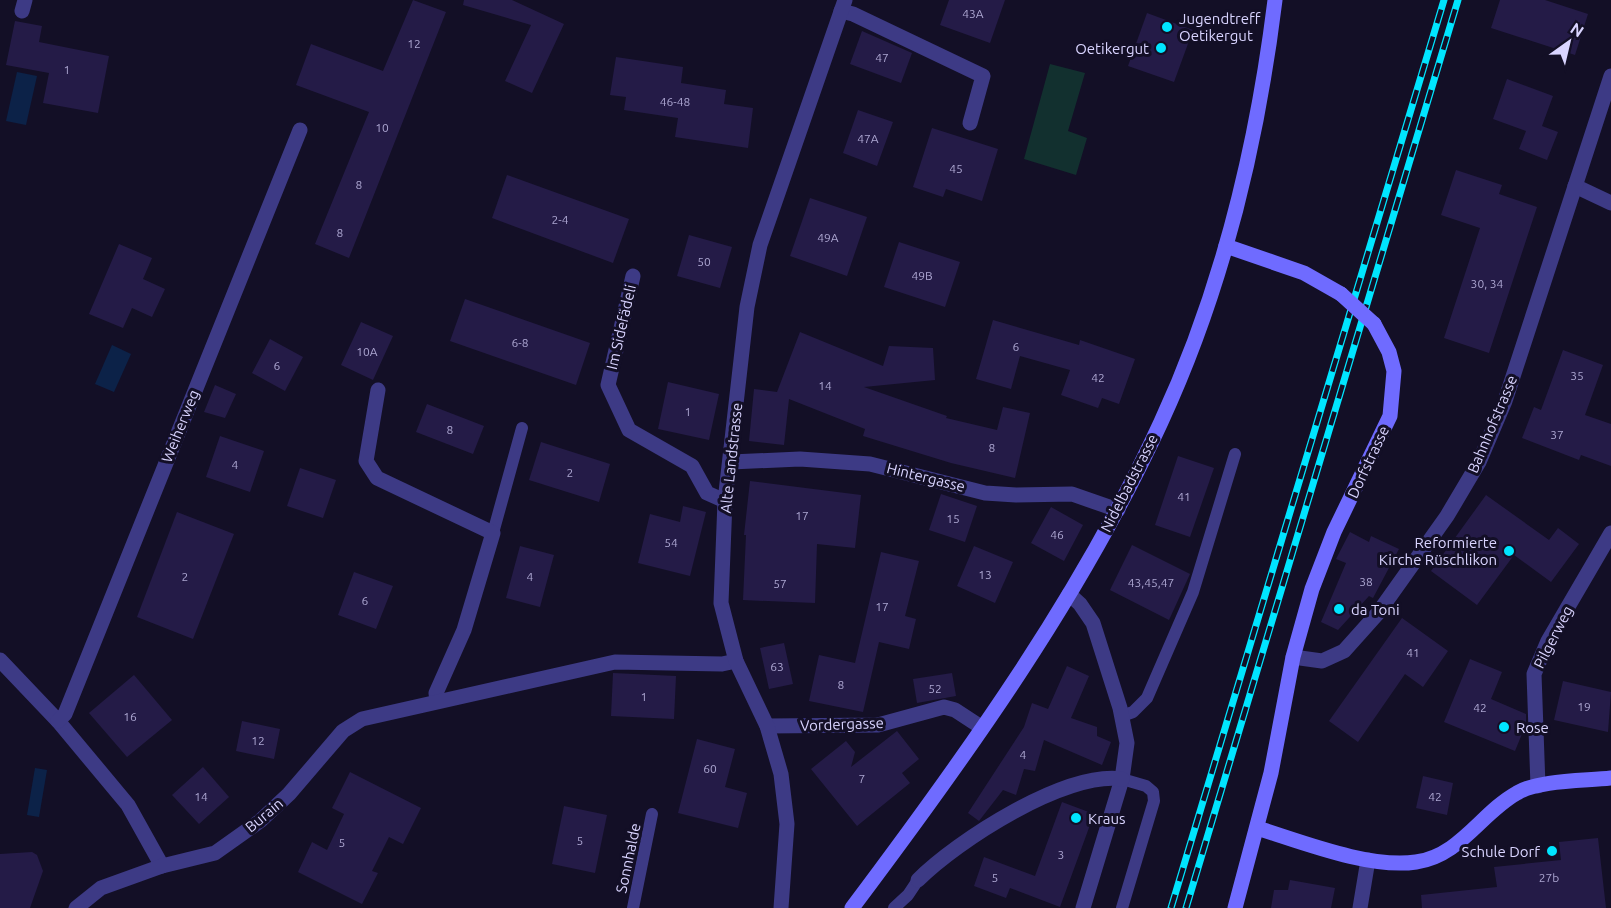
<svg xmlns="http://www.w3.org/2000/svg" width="1611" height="908" viewBox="0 0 1611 908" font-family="Ubuntu,sans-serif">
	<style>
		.green { fill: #12302f }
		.water { fill: #0c2248 }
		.building { fill: #241b47 }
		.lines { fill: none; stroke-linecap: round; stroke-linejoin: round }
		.lane { stroke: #3d3a85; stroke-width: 12 }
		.street { stroke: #3d3a85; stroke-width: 15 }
		.secondary { stroke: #6f6bff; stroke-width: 15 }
		.rail-casing { stroke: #00e5ff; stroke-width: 7 }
		.rail { stroke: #130f26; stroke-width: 4.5; stroke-dasharray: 14; stroke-linecap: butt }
		.secondary-bridge { stroke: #6f6bff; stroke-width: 15 }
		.poi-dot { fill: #00e5ff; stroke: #130f26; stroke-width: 2 }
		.labels { text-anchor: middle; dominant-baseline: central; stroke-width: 6; stroke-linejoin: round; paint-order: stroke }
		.number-label { font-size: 12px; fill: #aca6d1 }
		.poi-label { font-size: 15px; fill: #d9d4ff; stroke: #130f26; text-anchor: start }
		.street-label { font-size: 15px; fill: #d9d4ff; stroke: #130f26 }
	</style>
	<rect width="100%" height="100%" fill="#130f26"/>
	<polygon class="green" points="1050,64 1085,73 1068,131 1087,138 1076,175 1024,159"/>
	<g class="water">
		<polygon points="17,72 37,76 26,125 6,121"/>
		<polygon points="112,345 131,354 114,392 95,384"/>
		<polygon points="35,768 47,770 39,817 27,815"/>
	</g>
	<g class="building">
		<polygon points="413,0 446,12 349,258 315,244 369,112 296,85 311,44 383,71"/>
		<polygon points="464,0 512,0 564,24 532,93 505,81 531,25 463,5"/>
		<polygon points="949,0 1005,0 990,43 940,25"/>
		<polygon points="1500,0 1545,0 1588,14 1575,55 1491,28"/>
		<polygon points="1147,13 1193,30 1174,82 1128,66"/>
		<polygon points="15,21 42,26 39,42 109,56 98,113 43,103 49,73 6,65"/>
		<polygon points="862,31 912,53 901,83 850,64"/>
		<polygon points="616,57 683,67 681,83 726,90 724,104 753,108 748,148 675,137 678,118 624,110 626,97 610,95"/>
		<polygon points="1507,79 1553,96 1542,126 1558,132 1547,160 1519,149 1526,131 1493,119"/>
		<polygon points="858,110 893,122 877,166 843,153"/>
		<polygon points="932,128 998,149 982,201 946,189 943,197 913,187"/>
		<polygon points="1456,170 1502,185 1499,194 1537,207 1489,353 1444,338 1480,228 1441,215"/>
		<polygon points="507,175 629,219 613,263 492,218"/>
		<polygon points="810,198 867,217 847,276 790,256"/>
		<polygon points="689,235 732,247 720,288 677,276"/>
		<polygon points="899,242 960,262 945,307 884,287"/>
		<polygon points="119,244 152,258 143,279 165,289 152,317 132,308 123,328 89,314"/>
		<polygon points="465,299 590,343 576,385 450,341"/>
		<polygon points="993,320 1079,345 1080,340 1135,359 1119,404 1102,398 1098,408 1061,395 1070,370 1020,356 1011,389 976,379"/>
		<polygon points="361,322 393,336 373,380 341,365"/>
		<polygon points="800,332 883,366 889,346 933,348 935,380 864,387 947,416 946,418 997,430 1003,407 1030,413 1015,478 951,463 863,436 865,429 789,399 784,445 749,441 754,389 777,392"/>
		<polygon points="270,339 303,357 285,391 252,373"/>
		<polygon points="1563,350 1603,365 1585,415 1611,424 1611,466 1581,455 1579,460 1522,438 1534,407 1541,410"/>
		<polygon points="668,382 719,394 709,440 658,429"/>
		<polygon points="215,385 236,394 225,418 204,412"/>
		<polygon points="427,404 484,426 473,454 416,432"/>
		<polygon points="220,436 264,451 250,492 206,477"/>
		<polygon points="541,442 610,464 599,502 529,480"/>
		<polygon points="1178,456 1214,468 1190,537 1155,525"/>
		<polygon points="300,468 336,480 323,518 287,506"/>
		<polygon points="750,481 861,495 855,548 817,544 815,603 743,600 746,535 744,535"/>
		<polygon points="941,494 977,506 965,542 929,530"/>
		<polygon points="1486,495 1549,540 1558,528 1579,544 1551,582 1514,555 1477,605 1431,571"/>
		<polygon points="683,506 706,512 690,576 638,563 650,514 680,522"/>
		<polygon points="1051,507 1083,525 1064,561 1031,543"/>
		<polygon points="177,512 234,534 193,639 137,617"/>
		<polygon points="1350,532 1369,542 1371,536 1399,549 1373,598 1369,596 1338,630 1321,622 1346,563 1336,559"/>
		<polygon points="1132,545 1190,574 1169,620 1110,590"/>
		<polygon points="520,546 554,555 540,607 506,598"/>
		<polygon points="974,546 1013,562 995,603 957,586"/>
		<polygon points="881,552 919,561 905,616 916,619 909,649 879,642 863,712 809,701 819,655 855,663"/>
		<polygon points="354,572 393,586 376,629 338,615"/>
		<polygon points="1402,618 1448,651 1423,687 1405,674 1358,742 1329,721"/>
		<polygon points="784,643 793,684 769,689 760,648"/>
		<polygon points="1470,659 1502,672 1491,699 1526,714 1526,724 1515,751 1444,722"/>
		<polygon points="1067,666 1089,676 1071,718 1097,727 1097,736 1111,742 1102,765 1044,740 1035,771 1024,769 1016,795 1003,790 979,821 968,813 1024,727 1032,703 1048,709"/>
		<polygon points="613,673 676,676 674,719 611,716"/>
		<polygon points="952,673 956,696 917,703 913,679"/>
		<polygon points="134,675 172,720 127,757 89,713"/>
		<polygon points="1563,681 1611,692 1608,732 1554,720"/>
		<polygon points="242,721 280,729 274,759 236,751"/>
		<polygon points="897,731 919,759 902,773 910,783 857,826 811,769 846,741 855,752 851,767"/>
		<polygon points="697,739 735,749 725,787 747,793 738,828 678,813"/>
		<polygon points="203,767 229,797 199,824 172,795"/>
		<polygon points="350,772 421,808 403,844 389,837 372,871 378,873 362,904 298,872 312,842 327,850 344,814 332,808"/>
		<polygon points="1423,776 1453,783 1447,815 1416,808"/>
		<polygon points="1062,802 1094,814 1060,907 1010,888 1006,898 974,886 984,857 1035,876"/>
		<polygon points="564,806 607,815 595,873 552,864"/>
		<polygon points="1598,838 1606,908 1422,908 1421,895 1497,887 1494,867 1561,860 1559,842"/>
		<polygon points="32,852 37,855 43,871 30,908 0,908 0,854"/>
		<polygon points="1290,880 1335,888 1331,908 1271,908 1274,890 1288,890"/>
	</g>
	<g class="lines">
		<g class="lane">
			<polyline points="493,533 522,428"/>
			<polyline points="1122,716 1133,712 1147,698 1193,592 1235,454"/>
			<polyline points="1122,779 1146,786 1153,792 1154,801 1122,908"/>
			<polyline points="633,908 652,814"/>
			<polyline points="894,908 908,895 918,880"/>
		</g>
		<g class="street">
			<polyline points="22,11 25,0"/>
			<polyline points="841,11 853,14 983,76 970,123"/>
			<polyline points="1575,186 1611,203"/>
			<polyline points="633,276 608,385 629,430 692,466 707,493 725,501"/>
			<polyline points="378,390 366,461 377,478 493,533 464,630 436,693 437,701"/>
			<polyline points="731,462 800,459 870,464 985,493 1016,495 1072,494 1118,510"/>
			<polyline points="1069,594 1080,604 1093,623 1120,708 1127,743 1122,779 1083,908"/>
			<polyline points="1293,657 1322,661 1344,651 1378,613 1447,516 1479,462 1505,401 1611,76"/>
			<polyline points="0,660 58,721 128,805 162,866"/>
			<polyline points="58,721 65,714 300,130"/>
			<polyline points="767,726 878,725 944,707 955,710 981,727"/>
			<polyline points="1538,786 1534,674 1548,641 1611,533"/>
			<path d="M918 880C957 841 1065 771 1122 779"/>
			<polyline points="76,908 101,888 162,866 215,853 260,821 289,794 343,731 362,719 615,662 722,664 736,661"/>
			<polyline points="781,908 787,824 781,774 767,726 736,661 721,603 725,501 747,307 760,245 845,0"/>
			<polyline points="1360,908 1368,860"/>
		</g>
		<g class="secondary">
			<polyline points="1226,246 1304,273 1341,294"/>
			<path d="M1257 828C1302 842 1370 869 1416 862 1460 856 1481 813 1517 793 1538 780 1585 781 1611 778"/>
			<path d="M852 908C967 755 1081 596 1161 422 1223 288 1257 146 1275 0"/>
			<polyline points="1235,908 1271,773 1293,657 1312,589 1334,532 1390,416 1394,371 1389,352 1374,324"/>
		</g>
		<defs>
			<g id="rail">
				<polyline points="1171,908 1444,0"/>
				<polyline points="1186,908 1458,0"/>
			</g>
		</defs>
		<use href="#rail" class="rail-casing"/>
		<use href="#rail" class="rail"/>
		<polyline class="secondary-bridge" points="1341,294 1374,324"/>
	</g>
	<g class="poi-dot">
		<circle cx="1167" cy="27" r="6"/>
		<circle cx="1161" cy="48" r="6"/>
		<circle cx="1509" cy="551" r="6"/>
		<circle cx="1339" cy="609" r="6"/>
		<circle cx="1504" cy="727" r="6"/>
		<circle cx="1076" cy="818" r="6"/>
		<circle cx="1552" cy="851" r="6"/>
	</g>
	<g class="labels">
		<g class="number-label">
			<text x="973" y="13">43A</text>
			<text x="414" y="43">12</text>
			<text x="882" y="57">47</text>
			<text x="67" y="69">1</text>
			<text x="675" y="101">46-48</text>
			<text x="382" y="127">10</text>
			<text x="868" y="138">47A</text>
			<text x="956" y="168">45</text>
			<text x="359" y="184">8</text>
			<text x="560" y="219">2-4</text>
			<text x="340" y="232">8</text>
			<text x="828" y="237">49A</text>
			<text x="704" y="261">50</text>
			<text x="922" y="275">49B</text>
			<text x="1487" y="283">30, 34</text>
			<text x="520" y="342">6-8</text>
			<text x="1016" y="346">6</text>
			<text x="367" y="351">10A</text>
			<text x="277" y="365">6</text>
			<text x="1577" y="375">35</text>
			<text x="1098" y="377">42</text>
			<text x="825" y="385">14</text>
			<text x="688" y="411">1</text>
			<text x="450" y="429">8</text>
			<text x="1557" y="434">37</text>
			<text x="992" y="447">8</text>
			<text x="235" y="464">4</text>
			<text x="570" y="472">2</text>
			<text x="1184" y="496">41</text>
			<text x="802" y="515">17</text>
			<text x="953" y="518">15</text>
			<text x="1057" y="534">46</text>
			<text x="671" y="542">54</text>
			<text x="985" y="574">13</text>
			<text x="185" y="576">2</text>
			<text x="530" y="576">4</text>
			<text x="1366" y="581">38</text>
			<text x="1151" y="582">43,45,47</text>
			<text x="780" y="583">57</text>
			<text x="365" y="600">6</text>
			<text x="882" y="606">17</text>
			<text x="1413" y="652">41</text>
			<text x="777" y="666">63</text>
			<text x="841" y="684">8</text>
			<text x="935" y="688">52</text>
			<text x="644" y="696">1</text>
			<text x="1584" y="706">19</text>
			<text x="1480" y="707">42</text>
			<text x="130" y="716">16</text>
			<text x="258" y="740">12</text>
			<text x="1023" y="754">4</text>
			<text x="710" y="768">60</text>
			<text x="862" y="778">7</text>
			<text x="201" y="796">14</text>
			<text x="1435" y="796">42</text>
			<text x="580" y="840">5</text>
			<text x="342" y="842">5</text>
			<text x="1061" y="854">3</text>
			<text x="995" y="877">5</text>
			<text x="1549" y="877">27b</text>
		</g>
		<g class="poi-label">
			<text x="1179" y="18">Jugendtreff<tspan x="1179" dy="17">Oetikergut</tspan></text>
			<text x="1149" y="48" text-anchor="end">Oetikergut</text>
			<text x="1497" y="542" text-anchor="end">Reformierte<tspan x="1497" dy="17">Kirche Rüschlikon</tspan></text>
			<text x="1351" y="609">da Toni</text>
			<text x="1516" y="727">Rose</text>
			<text x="1088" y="818">Kraus</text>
			<text x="1540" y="851" text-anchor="end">Schule Dorf</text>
		</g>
		<g class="street-label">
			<text transform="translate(621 327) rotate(-77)">Im Sidefädeli</text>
			<text transform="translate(1492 424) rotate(-67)">Bahnhofstrasse</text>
			<text transform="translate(180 426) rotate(-68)">Weiherweg</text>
			<text transform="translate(731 458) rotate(-84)">Alte Landstrasse</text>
			<text transform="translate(1368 462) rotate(-65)">Dorfstrasse</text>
			<text transform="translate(926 477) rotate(14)">Hintergasse</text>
			<text transform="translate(1129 483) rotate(-63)">Nidelbadstrasse</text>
			<text transform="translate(1553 637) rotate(-63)">Pilgerweg</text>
			<text transform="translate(842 724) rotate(-2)">Vordergasse</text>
			<text transform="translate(264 815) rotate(-40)">Burain</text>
			<text transform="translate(628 858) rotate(-78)">Sonnhalde</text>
		</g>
	</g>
	<g transform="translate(1569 42) rotate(34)" stroke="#130f26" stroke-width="4.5" paint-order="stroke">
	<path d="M0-4.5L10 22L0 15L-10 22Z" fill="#d9d4ff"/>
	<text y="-9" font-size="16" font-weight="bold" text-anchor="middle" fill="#d9d4ff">N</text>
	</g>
</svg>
